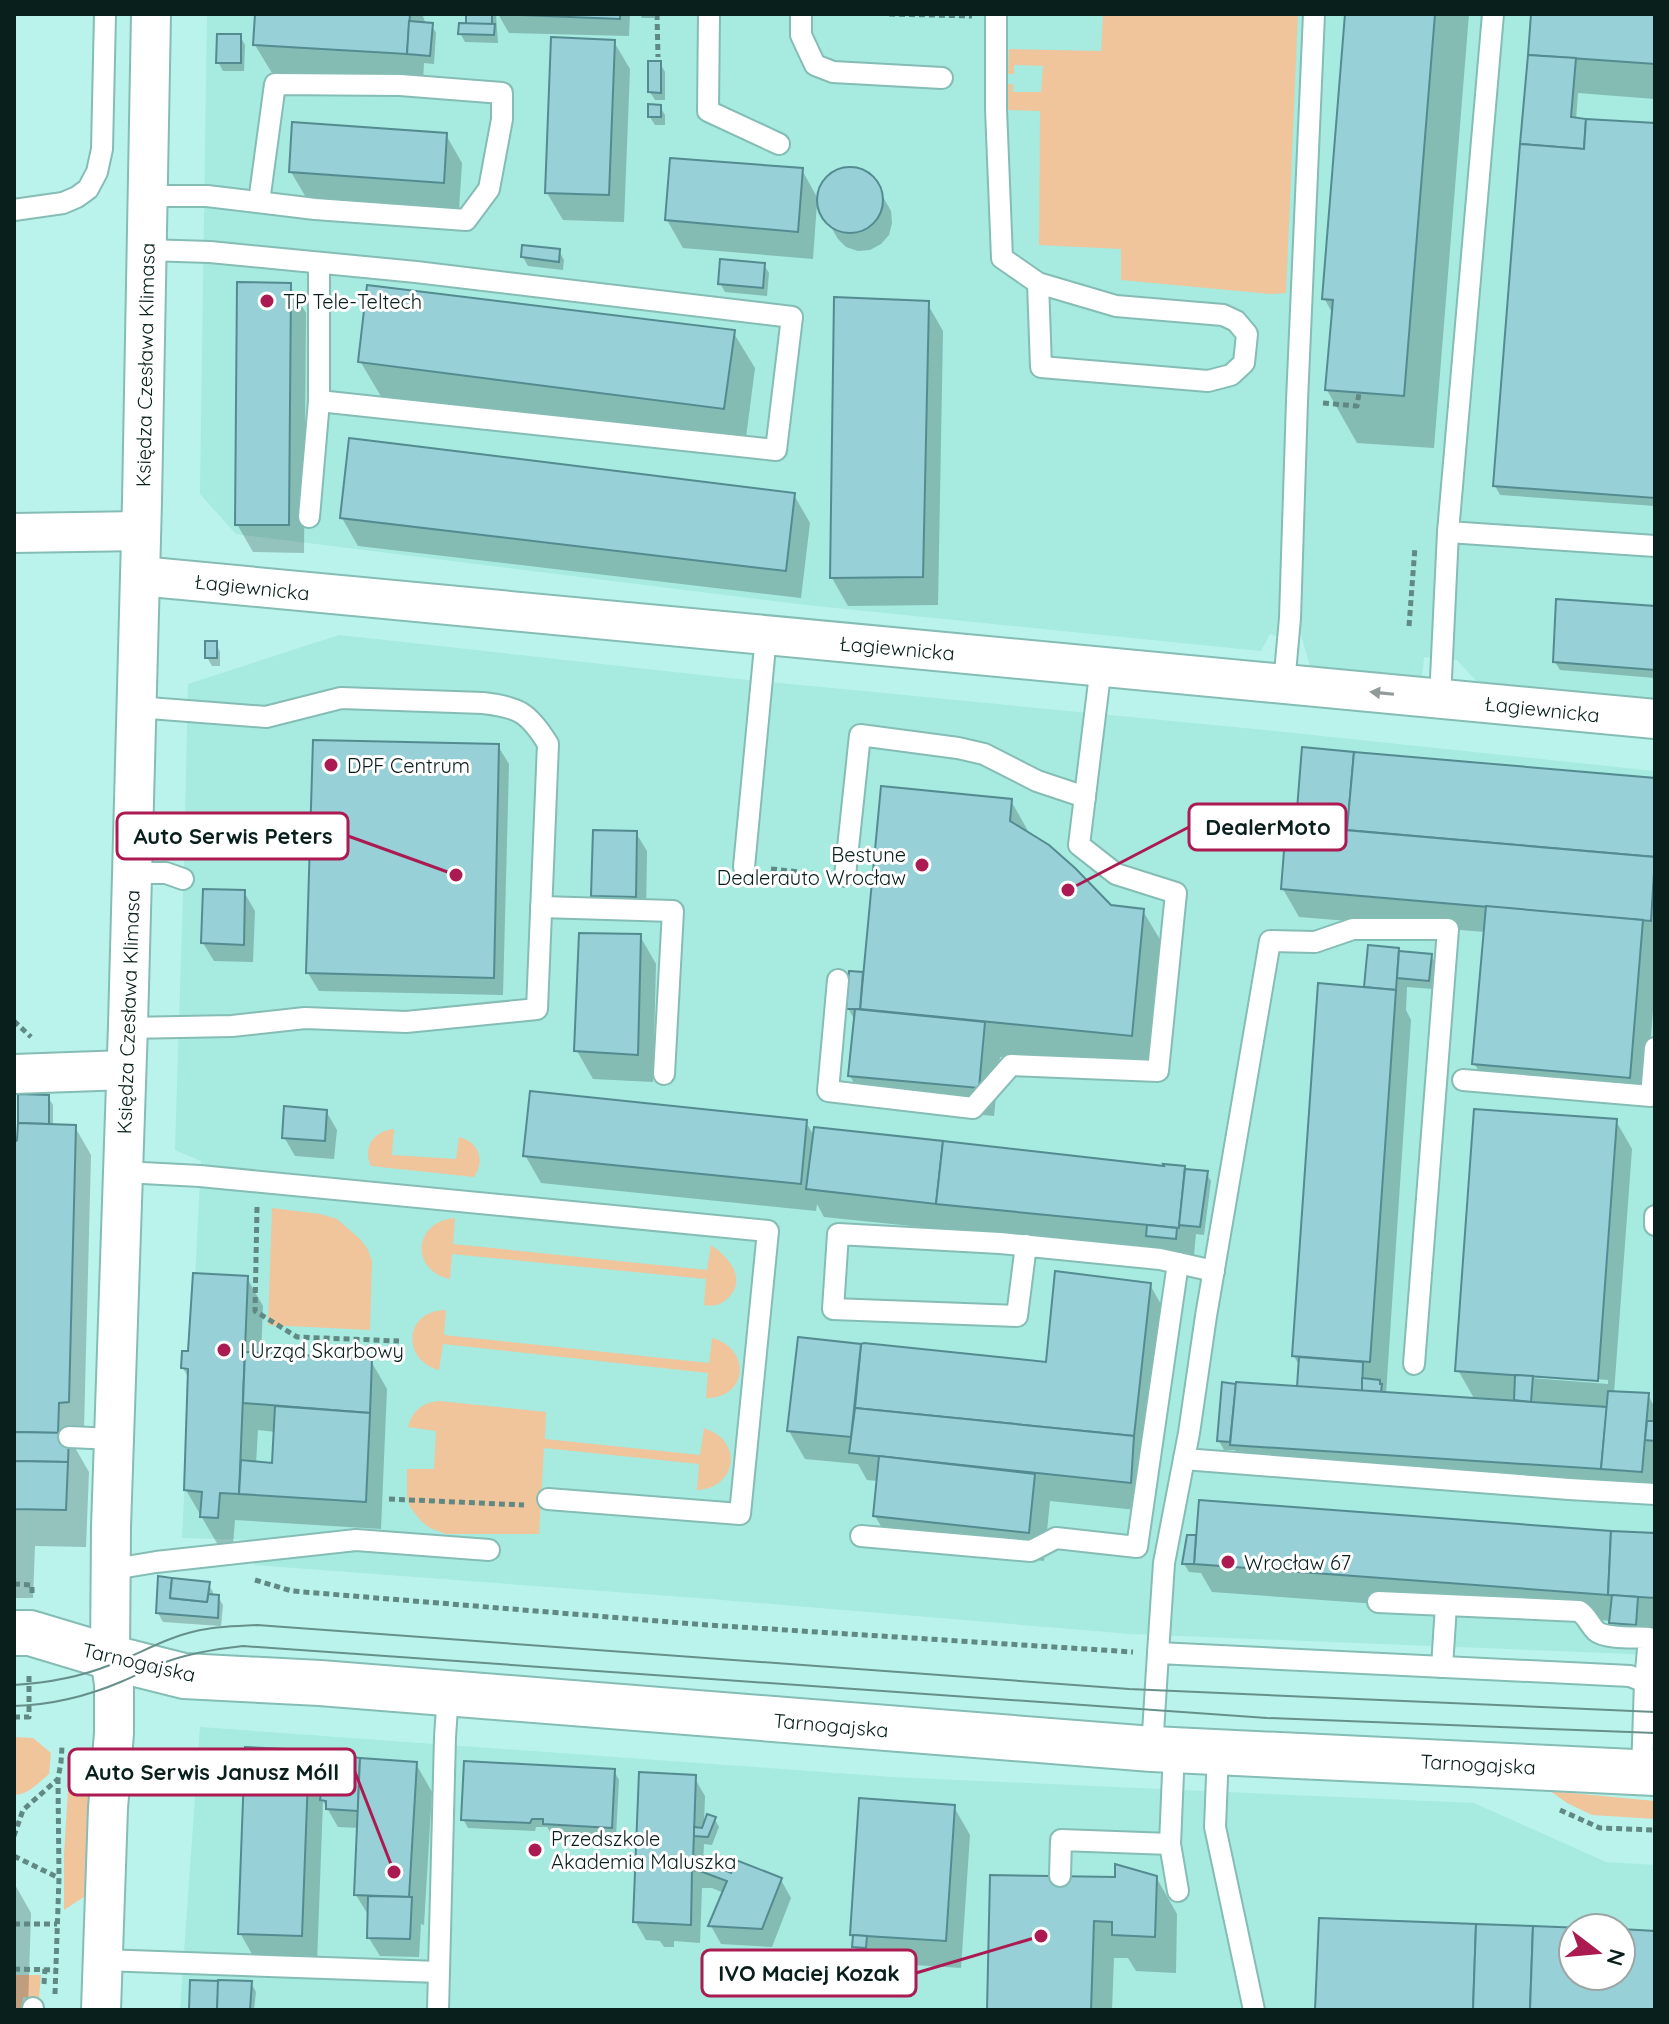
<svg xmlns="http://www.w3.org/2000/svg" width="1669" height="2024" viewBox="0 0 1669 2024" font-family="Quicksand,sans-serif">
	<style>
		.built { fill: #a6eae0; fill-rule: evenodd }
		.green { fill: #f0c59c }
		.shadow { fill: #0003; fill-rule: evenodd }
		.building { fill: #97d0d6; stroke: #538b91; stroke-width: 2 }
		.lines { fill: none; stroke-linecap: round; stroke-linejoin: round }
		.service-casing { stroke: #85bdb5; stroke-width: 24 }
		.minor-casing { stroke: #85bdb5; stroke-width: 42 }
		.tertiary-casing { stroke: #85bdb5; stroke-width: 48 }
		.path { stroke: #618983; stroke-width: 5; stroke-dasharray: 6 4; stroke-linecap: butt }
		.service { stroke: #fff; stroke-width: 20 }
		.minor { stroke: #fff; stroke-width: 38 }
		.tertiary { stroke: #fff; stroke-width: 44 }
		.tram { stroke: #67908b; stroke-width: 2 }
		.oneway { fill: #909a99 }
		.poi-dot { fill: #ab1b52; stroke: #fff; stroke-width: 3 }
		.labels { text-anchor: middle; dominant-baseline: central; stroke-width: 6; stroke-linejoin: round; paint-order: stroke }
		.poi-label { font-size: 20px; fill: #081f1c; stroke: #fff; text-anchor: start }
		.street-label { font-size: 20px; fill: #081f1c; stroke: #fff }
		.leader { fill: none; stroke: #ab1b52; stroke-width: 3 }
		.callout-dot { fill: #ab1b52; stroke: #fff; stroke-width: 3 }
		.callout { fill: #fff; stroke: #ab1b52; stroke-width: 3 }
		.callout-label { font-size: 22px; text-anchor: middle; font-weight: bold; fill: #081f1c }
	</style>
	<rect width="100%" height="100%" fill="#baf3eb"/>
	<g class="built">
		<polygon points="207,14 1655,14 1655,703 1479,684 1457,660 1424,657 1422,678 1310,666 1301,635 1275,636 1270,634 1261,651 806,605 236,534 200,494"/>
		<polygon points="339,635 738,679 1265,730 1655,771 1655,1655 1131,1634 711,1599 254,1565 254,1540 182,1538 201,1161 175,1150 184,865 188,684"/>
		<path d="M200 1727 892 1777 1474 1803 1606 1862 1655 1865V2010H180ZM1573 1928H1621V1976H1573Z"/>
	</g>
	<g class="green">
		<polygon points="1103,14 1298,14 1286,293 1271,294 1121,280 1121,249 1039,245 1040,111 1006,110 1007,84 1013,84 1013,92 1041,92 1043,66 1014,65 1014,74 1008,74 1009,49 1101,51"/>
		<path d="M394 1129 392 1155 456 1159 459 1137C478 1142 486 1160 474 1177L371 1166C362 1147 374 1131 394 1129Z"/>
		<polygon points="272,1208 320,1214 337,1219 360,1239 367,1248 372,1261 370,1330 268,1325"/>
		<path d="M455 1218 453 1244 707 1270 711 1245C728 1257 748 1278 728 1298 721 1305 714 1307 704 1305L706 1279 452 1254 450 1279C409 1270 414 1221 455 1218Z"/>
		<path d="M446 1310 444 1335 709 1363 712 1338C752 1349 748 1398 706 1398L708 1373 443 1344 439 1370C400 1359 405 1310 446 1310Z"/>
		<path d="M439 1401 546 1412 545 1439 700 1455 704 1428C712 1431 720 1435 725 1442 741 1465 722 1490 697 1490L699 1464 544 1448 539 1534H446L430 1528 422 1522 410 1507 407 1499V1469H434L436 1431 408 1427C413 1410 422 1403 439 1401Z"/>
		<path d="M14 1737 33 1738 51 1753 49 1774C39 1782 28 1795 14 1795Z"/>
		<polygon points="93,1757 89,1888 84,1897 64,1910 64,1855 69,1774"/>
		<polygon points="1550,1791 1655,1801 1655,1819 1592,1815 1567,1803"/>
		<polygon points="14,1975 41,1975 39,1998 23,1997 21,2010 14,2010"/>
	</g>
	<g class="shadow">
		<polygon points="257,14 422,14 426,24 431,24 436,33 434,64 424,63 423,82 272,73 255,45"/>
		<polygon points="465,14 496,14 498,43 465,42 460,33 468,26 468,14"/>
		<polygon points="498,14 630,14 629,36 509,33"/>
		<polygon points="640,14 654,14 654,18 642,18"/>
		<polygon points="1347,14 1469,14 1434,448 1357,443 1327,390 1333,314 1324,298"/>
		<polygon points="1533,14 1655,14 1655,99 1578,93 1576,120 1655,125 1655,506 1500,495 1495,486"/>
		<polygon points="240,36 245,45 244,71 223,71 218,62"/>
		<polygon points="614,42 630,69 624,222 563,220 547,193"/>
		<polygon points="660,63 665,72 665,100 655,100 650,92"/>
		<polygon points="660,107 665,115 665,125 655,125 650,117"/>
		<polygon points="446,135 462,163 459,210 307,199 291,172"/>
		<polygon points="854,169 865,173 874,181 891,211 892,223 889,235 881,244 870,250 858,251 846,247 838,239 817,203 813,259 683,248 667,220 802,170 818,199 823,185 831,176 841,170"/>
		<polygon points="559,251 564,260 563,270 528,266 523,257"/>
		<polygon points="764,265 769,273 767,296 725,292 720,283"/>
		<polygon points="289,285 306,313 304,553 253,552 237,524"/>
		<polygon points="927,303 943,331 938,605 848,606 832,578"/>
		<polygon points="733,332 755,368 745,445 382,398 360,361"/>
		<polygon points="794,495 810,523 801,598 358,546 342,518"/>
		<polygon points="1655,608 1655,678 1560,670 1555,662"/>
		<polygon points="216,643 220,652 220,666 212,666 207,657"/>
		<polygon points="498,746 509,764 503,995 319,991 308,973"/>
		<polygon points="1655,780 1655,987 1645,1105 1490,1091 1474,1063 1485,932 1299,917 1283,889 1288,824"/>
		<polygon points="1011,801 1032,838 1110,907 1143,911 1165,948 1153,1072 1000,1057 994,1116 866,1104 850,1076 856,1017 853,1017 848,1008 851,973 865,974"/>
		<polygon points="636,833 647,851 646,915 604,914 593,895"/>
		<polygon points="244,892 255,911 253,962 214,961 203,943"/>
		<polygon points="640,936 656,964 653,1082 593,1079 577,1051"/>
		<path d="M1398 950 1400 953 1431 956 1436 964 1433 989 1407 987 1406 1010 1411 1020 1386 1394 1475 1400 1458 1370 1616 1121 1632 1149 1614 1393 1648 1395 1655 1408V1453L1652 1490 1248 1473 1235 1450H1224L1219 1441 1223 1385 1299 1389 1300 1367 1294 1356 1368 989 1366 986ZM1531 1374 1608 1380V1384L1531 1378Z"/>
		<polygon points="20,1096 48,1097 53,1105 53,1126 75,1127 91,1155 84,1430 74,1446 89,1472 86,1547 35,1546 33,1598 14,1598 14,1146 19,1141"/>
		<polygon points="326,1111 337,1130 334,1159 295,1156 284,1137"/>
		<polygon points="806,1122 815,1138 1184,1168 1185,1171 1206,1173 1211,1181 1204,1235 1196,1234 1194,1255 824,1217 817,1204 816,1211 541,1183 525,1155"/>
		<path d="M247 1278 263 1306 261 1355 371 1361 387 1389 381 1529 235 1520 233 1545H218L186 1490 189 1379 183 1368 190 1353ZM258 1430 276 1432 274 1466 256 1464Z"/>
		<polygon points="1150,1285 1166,1313 1146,1511 1050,1501 1044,1561 891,1543 875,1516 878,1481 867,1480 858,1464 805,1459 789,1431 799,1339 1048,1364"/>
		<polygon points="1655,1535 1655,1633 1616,1631 1612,1621 1212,1592 1201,1573 1189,1572 1184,1564 1195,1537 1198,1542"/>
		<polygon points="208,1583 213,1592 213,1596 218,1597 223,1605 221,1626 163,1622 158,1613"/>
		<polygon points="308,1752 359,1760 416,1764 432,1792 424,1925 421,1924 419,1957 380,1956 369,1938 370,1918 356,1895 359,1828 338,1827 323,1801 317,1963 256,1961 240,1933"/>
		<polygon points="614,1771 619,1780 616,1836 550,1832 547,1827 536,1827 535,1831 468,1828 463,1819"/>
		<polygon points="694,1777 705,1796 704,1825 714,1818 719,1827 712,1845 704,1844 703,1863 732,1875 781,1880 791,1898 772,1947 721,1944 711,1926 724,1893 712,1888 702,1888 700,1943 674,1941 674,1947 664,1947 660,1941 646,1940 635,1921"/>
		<polygon points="954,1807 970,1835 961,1968 868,1962 864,1955 859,1955 854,1946 855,1939 852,1934"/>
		<polygon points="992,1877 1156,1877 1177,1914 1176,1973 1136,1971 1128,1958 1114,1958 1112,2010 989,2010"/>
		<polygon points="14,1883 31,1913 28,2010 14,2010"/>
		<polygon points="251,1983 256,1992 254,2010 191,2010"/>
	</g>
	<g class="building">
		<polygon points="255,14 410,14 407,54 253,45"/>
		<rect x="466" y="14" width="26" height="10"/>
		<polygon points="496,14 620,14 620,19"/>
		<polygon points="1345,14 1435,14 1404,396 1325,390 1333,300 1322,299"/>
		<polygon points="1531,14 1655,14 1655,64 1528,55"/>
		<polygon points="409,21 433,23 430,56 407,54"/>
		<polygon points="459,23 495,24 494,35 458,34"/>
		<polygon points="217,34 241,34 241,63 216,63"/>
		<polygon points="551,37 615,40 609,195 545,193"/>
		<polygon points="1528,55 1576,58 1571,117 1586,119 1584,149 1520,144"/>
		<polygon points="648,61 661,61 661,93 648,92"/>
		<polygon points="648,104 661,105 661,117 648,117"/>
		<polygon points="1586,119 1655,123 1655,498 1493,486 1520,144 1584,149"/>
		<polygon points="292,122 447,133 444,183 289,172"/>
		<polygon points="670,158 803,168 798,232 665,220"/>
		<circle cx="850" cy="200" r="33"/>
		<polygon points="522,245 560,249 559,262 521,257"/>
		<polygon points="720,259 765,263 763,288 718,284"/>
		<polygon points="237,282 291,283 289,525 235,525"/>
		<polygon points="367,285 735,330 724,409 358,362"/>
		<polygon points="834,297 929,301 923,577 830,578"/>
		<polygon points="349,438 795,493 786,571 340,518"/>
		<polygon points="1556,599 1655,606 1655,670 1553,662"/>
		<rect x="205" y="641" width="12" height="17"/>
		<polygon points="313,740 499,744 494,978 306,973"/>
		<polygon points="1302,747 1354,752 1347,830 1286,825 1287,822 1296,822"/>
		<polygon points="1354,752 1655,778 1655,857 1347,830"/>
		<polygon points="881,786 1012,799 1010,821 1049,845 1075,868 1111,905 1144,909 1132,1036 860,1009"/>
		<polygon points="1286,825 1655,857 1651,921 1281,889"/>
		<polygon points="593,830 637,831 636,897 591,896"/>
		<polygon points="203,889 245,890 244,945 201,943"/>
		<polygon points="1486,906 1643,920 1630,1078 1472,1064"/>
		<polygon points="579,933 641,934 638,1055 574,1051"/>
		<polygon points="1368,945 1399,948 1396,990 1364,987"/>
		<polygon points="1399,951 1432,954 1429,981 1397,978"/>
		<polygon points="849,971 863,972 860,1009 846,1009"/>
		<polygon points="1318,983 1396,990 1370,1362 1292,1356"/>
		<polygon points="855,1009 985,1022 979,1088 848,1076"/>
		<polygon points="530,1091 807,1120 801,1184 523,1156"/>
		<polygon points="18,1094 49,1095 49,1124 18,1123"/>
		<polygon points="284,1106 327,1110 325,1141 282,1138"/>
		<polygon points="1474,1109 1617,1119 1598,1381 1455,1371"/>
		<polygon points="18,1123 76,1125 69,1402 59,1403 58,1433 14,1432 14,1143 17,1140"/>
		<polygon points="814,1127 943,1141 936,1204 806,1189"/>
		<polygon points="943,1141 1164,1166 1163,1164 1185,1166 1179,1228 936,1204"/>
		<polygon points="1185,1169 1208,1171 1200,1227 1179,1225"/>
		<polygon points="1147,1225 1177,1228 1176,1239 1146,1236"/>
		<polygon points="1055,1271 1151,1283 1134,1436 855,1408 861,1344 864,1343 1046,1362"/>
		<polygon points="193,1273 248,1276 239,1494 220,1493 218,1518 200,1517 202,1492 184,1490 188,1369 181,1368 182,1351 188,1351"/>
		<polygon points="798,1337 861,1344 851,1437 787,1431"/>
		<polygon points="245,1352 372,1359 370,1413 243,1403"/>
		<polygon points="1299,1357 1363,1362 1362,1391 1297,1387"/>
		<polygon points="1515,1375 1533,1376 1531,1402 1514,1400"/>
		<polygon points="1362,1378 1380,1380 1380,1384 1382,1384 1381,1392 1362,1391"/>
		<polygon points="1222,1382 1236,1384 1230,1442 1217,1441"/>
		<polygon points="1236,1382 1607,1407 1601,1469 1230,1445"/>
		<polygon points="1608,1391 1649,1393 1642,1472 1601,1469"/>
		<polygon points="275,1406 370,1413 366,1502 239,1494 241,1460 272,1463"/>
		<polygon points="855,1408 1134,1436 1131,1483 849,1453"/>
		<polygon points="1647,1421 1655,1421 1655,1441 1645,1440"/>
		<polygon points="14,1432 69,1433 68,1462 14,1461"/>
		<polygon points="879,1456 1035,1474 1029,1533 873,1516"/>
		<polygon points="14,1461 68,1462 66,1510 15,1509 14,1529"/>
		<polygon points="1199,1500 1611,1531 1608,1595 1194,1564"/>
		<polygon points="1611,1531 1655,1533 1655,1598 1608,1595"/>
		<polygon points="1187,1535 1196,1535 1194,1564 1182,1564"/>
		<polygon points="158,1576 172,1578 170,1598 207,1602 208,1594 219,1595 218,1618 156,1613"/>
		<polygon points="172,1578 210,1582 207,1602 170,1598"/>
		<polygon points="1612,1595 1638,1597 1636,1625 1609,1623"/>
		<polygon points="245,1747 309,1750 302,1936 238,1934"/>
		<polygon points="309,1750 360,1758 358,1811 326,1809 326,1801 320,1800 322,1784 308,1782"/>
		<polygon points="360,1758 417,1762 409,1897 354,1895"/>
		<polygon points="464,1761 615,1769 612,1828 543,1824 543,1819 532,1819 530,1823 461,1820"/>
		<polygon points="639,1772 696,1775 693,1861 704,1861 731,1873 736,1860 782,1878 762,1929 708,1926 727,1881 700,1871 692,1870 691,1925 633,1922"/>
		<polygon points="859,1798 955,1805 946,1941 850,1935"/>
		<polygon points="707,1814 716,1817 708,1837 694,1836 694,1827 702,1828"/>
		<polygon points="1115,1864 1157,1876 1155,1937 1112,1935 1112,1922 1094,1921 1091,2010 987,2010 990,1875 1115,1877"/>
		<polygon points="368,1896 412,1897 410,1939 367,1938"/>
		<polygon points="1319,1918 1476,1924 1473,2010 1315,2010"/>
		<polygon points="1476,1924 1533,1926 1530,2010 1473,2010"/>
		<polygon points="1533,1926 1582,1928 1573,1928 1573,1976 1621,1976 1621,1929 1655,1931 1655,2010 1530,2010"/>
		<polygon points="853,1935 867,1936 866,1948 852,1947"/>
		<polygon points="190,1980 219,1981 217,2010 189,2010"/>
		<polygon points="218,1980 252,1981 250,2010 217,2010"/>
	</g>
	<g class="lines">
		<defs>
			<g id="service">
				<polyline points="709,14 708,111 779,144"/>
				<polyline points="801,14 801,35 815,65 833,72 942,78"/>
				<polyline points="996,14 996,109 1002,258 1038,283 1116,306 1223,315 1236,321 1247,334 1244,363 1231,375 1208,381 1041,367 1038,283"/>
				<polyline points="1493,14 1448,532 1655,546"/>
				<polyline points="149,196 207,196 315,209 466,220 489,189 502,119 502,93 400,85 275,84 259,202"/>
				<polyline points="14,210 63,203 77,197 88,189 97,172 102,149 105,14"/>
				<polyline points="146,250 210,252 416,272 792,317 776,450 319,401 319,263"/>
				<polyline points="309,517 319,401"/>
				<polyline points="1284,684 1290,618 1297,401 1314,14"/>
				<polyline points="1440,699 1448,532"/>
				<polyline points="744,867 766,636"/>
				<polyline points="132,873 166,873 183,879"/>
				<polyline points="845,876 860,735 958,748 984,754 1037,781 1085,797"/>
				<polyline points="541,907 673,911 664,1074"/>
				<polyline points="838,980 828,1091 973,1108 1011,1065 1158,1071 1176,893 1116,874 1079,845 1101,666"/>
				<path d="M128 1028 232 1026 305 1018 406 1022 537 1009 548 744C529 713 519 707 483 703L341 698 266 717 136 707"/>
				<polyline points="1463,1080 1651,1096 1655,1048"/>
				<polyline points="123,1172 200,1176 768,1231 740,1514 548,1499"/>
				<polyline points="1655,1216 1655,1225"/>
				<polyline points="1026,1245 1017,1316 833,1309 838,1234 1000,1243 1160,1259 1214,1271"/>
				<polyline points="69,1437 114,1439"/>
				<polyline points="1184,1459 1569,1489 1655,1494"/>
				<polyline points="861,1536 1031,1551 1056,1538 1137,1547 1178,1263"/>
				<polyline points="110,1566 126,1567 156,1562 356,1540 489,1550"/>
				<polyline points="1378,1602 1446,1605 1442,1667"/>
				<path d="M1446 1605 1579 1611C1587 1616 1589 1624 1596 1631 1605 1639 1636 1637 1649 1638L1645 1682"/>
				<polyline points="1158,1653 1164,1563 1189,1433 1206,1316 1270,941 1315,942 1353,929 1448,929 1414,1364"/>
				<polyline points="1152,1749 1158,1653 1630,1676 1645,1682 1642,1772"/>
				<polyline points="1174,1750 1170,1844 1178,1891"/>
				<polyline points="1218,1752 1215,1827 1254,2010"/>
				<polyline points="1060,1876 1061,1840 1170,1844"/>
				<polyline points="103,1960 439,1972"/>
				<polyline points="33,2010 33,2008"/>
				<polyline points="438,2010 445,1737 448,1693"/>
			</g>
			<g id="minor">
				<polyline points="14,533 141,531"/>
				<polyline points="140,576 1655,719"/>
				<polyline points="14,1074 126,1070"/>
				<polyline points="101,2010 108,1808 114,1733 114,1684 110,1657 111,1527 128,1025 142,501 151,14"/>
			</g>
			<polyline id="tertiary" points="14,1633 30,1633 120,1660 184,1676 320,1683 1152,1749 1655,1773"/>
		</defs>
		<use href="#service" class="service-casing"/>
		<use href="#minor" class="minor-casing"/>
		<use href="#tertiary" class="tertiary-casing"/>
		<g class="path">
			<polyline points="657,14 658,57"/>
			<polyline points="889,14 972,16"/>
			<polyline points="1323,403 1357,406 1359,393"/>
			<polyline points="1409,626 1415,547"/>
			<polyline points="771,869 820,874"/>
			<polyline points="14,1021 31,1037"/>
			<polyline points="257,1207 255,1311 297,1337 399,1341"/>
			<polyline points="389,1499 524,1505"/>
			<polyline points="255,1580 292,1591 707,1625 1133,1652"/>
			<polyline points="14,1584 32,1585 32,1597"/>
			<polyline points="14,1717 29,1717 29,1674"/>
			<polyline points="1560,1810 1600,1828 1655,1830"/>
			<polyline points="14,1836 23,1810 58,1779 61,1762 62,1747"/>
			<polyline points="14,1856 59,1878"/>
			<polyline points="14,1924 57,1924"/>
			<polyline points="14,1969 56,1970"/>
			<polyline points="44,1984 45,1969"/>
			<polyline points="55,1994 59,1878 58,1779"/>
		</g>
		<use href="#service" class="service"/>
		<use href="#minor" class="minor"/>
		<use href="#tertiary" class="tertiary"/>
		<g class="tram">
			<path d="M14 1685C46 1683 80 1677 110 1665 139 1654 165 1638 196 1631 216 1626 236 1626 257 1625L1129 1689 1655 1712"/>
			<path d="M14 1706C52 1705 88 1696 123 1681 137 1675 149 1668 163 1663 189 1653 215 1649 243 1646L1267 1718 1655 1733"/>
		</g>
	</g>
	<defs><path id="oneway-solid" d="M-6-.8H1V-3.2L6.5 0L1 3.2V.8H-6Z" transform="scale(2)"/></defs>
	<use class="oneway" href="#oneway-solid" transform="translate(1382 693) rotate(-174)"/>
	<g class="poi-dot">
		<circle cx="267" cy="301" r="8"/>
		<circle cx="331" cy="765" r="8"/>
		<circle cx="922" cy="865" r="8"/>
		<circle cx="224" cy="1350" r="8"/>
		<circle cx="1228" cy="1562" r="8"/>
		<circle cx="535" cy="1850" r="8"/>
	</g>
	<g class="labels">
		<g class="poi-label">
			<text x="283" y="301">TP Tele-Teltech</text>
			<text x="347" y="765">DPF Centrum</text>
			<text x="906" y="854" text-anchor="end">Bestune<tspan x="906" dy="23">Dealerauto Wrocław</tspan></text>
			<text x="240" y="1350">I Urząd Skarbowy</text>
			<text x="1244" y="1562">Wrocław 67</text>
			<text x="551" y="1838">Przedszkole<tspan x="551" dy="23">Akademia Maluszka</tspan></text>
		</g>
		<g class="street-label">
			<text transform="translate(145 365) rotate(-89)">Księdza Czesława Klimasa</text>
			<text transform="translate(252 587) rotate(6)">Łagiewnicka</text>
			<text transform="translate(897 648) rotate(5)">Łagiewnicka</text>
			<text transform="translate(1542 709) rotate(6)">Łagiewnicka</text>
			<text transform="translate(128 1012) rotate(-88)">Księdza Czesława Klimasa</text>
			<text transform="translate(139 1662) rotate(13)">Tarnogajska</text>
			<text transform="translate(831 1725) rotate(5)">Tarnogajska</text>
			<text transform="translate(1478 1764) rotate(3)">Tarnogajska</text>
		</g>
	</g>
	<path class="leader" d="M1068 890L1189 827M456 875L348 836M394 1872L355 1772M1041 1936L916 1973"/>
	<g class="callout-dot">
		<circle cx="1068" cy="890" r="8"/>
		<circle cx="456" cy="875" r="8"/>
		<circle cx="394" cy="1872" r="8"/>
		<circle cx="1041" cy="1936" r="8"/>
	</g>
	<g class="callout">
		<rect x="1189" y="804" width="157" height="46" rx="8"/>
		<rect x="117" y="813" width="231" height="46" rx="8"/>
		<rect x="69" y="1749" width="286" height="46" rx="8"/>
		<rect x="702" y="1950" width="214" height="46" rx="8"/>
	</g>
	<g class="callout-label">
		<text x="1268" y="835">DealerMoto</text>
		<text x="233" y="844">Auto Serwis Peters</text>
		<text x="212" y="1780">Auto Serwis Janusz Móll</text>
		<text x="809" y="1981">IVO Maciej Kozak</text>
	</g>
	<rect width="1669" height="2024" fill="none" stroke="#081f1c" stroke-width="32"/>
	<g transform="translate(1597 1952) rotate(106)"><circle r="38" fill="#ffffff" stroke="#9ca5a4" stroke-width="2"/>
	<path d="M0-6L14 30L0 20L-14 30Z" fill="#ab1b52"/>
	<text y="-12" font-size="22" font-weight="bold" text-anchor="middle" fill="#081f1c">N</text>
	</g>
</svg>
